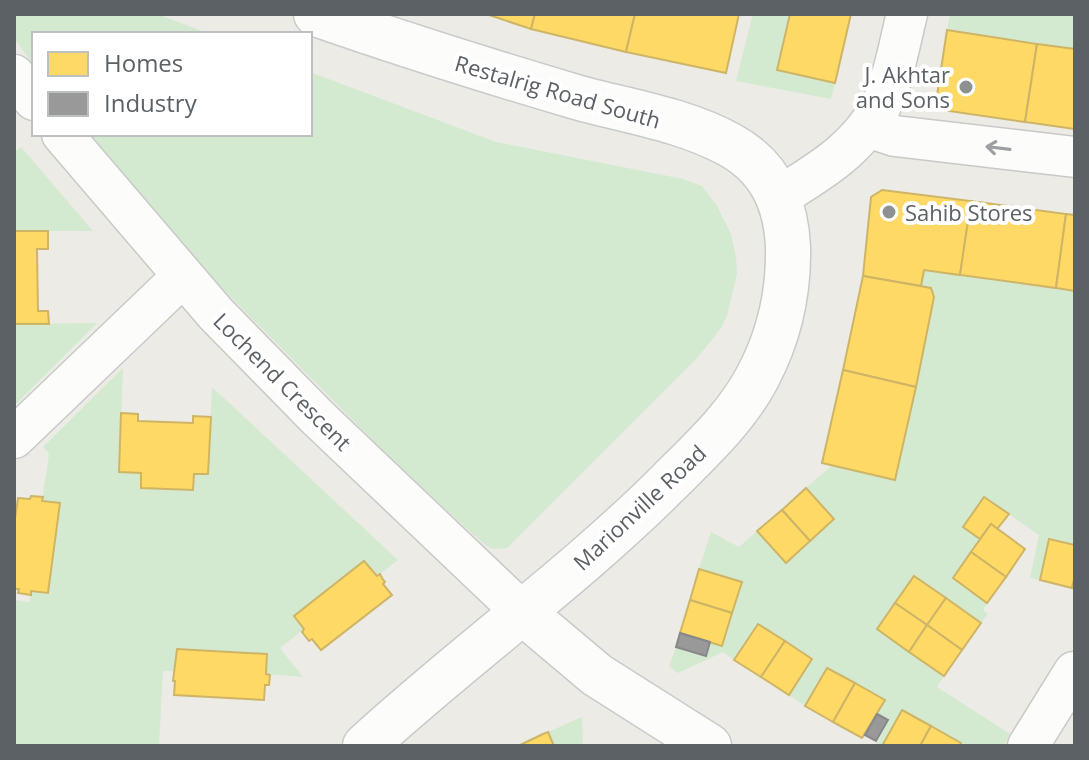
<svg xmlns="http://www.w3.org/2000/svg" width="1089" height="760" viewBox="0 0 1089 760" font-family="'Open Sans',sans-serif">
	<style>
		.green { fill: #d4ead0 }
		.homes { fill: #ffd966; stroke: #ceb566; stroke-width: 2 }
		.industry { fill: #999; stroke: #868889; stroke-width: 2 }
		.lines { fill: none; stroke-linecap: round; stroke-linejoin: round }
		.street-casing { stroke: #c9c9c8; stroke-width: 43 }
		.secondary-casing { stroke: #c9caca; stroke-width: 47 }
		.street { stroke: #fcfcfb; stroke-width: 40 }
		.secondary { stroke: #fcfcfb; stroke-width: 44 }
		.oneway { stroke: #9b9fa1 }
		.poi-dot { fill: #8e9192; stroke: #fff; stroke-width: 3 }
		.labels { text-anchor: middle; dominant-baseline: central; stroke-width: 8; stroke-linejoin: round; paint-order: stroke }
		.poi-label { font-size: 22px; fill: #5b6165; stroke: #fff; text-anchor: end }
		.street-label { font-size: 22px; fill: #5b6165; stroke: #fff }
	</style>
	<rect width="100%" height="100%" fill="#ecebe6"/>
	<g class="green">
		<polygon points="14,14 157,14 210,34 34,34 34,66 14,38"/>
		<polygon points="753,14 790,14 778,70 835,83 831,99 736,81"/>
		<polygon points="950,14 1075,14 1075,49 947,30"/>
		<polygon points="310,72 496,142 683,179 702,186 717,206 731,234 736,257 737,274 727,315 722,327 698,357 507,548 493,549 485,545 400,468 189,255 84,134 310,134"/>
		<polygon points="21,147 93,231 14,231 14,152"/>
		<polygon points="924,270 1075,291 1075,545 1050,539 1040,580 1030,578 1039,535 984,497 963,527 980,539 953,578 987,603 983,610 988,614 981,623 914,576 877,629 944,676 937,687 1010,734 1003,746 967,746 902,710 882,746 876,746 888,721 877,714 884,700 827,668 805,706 789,695 812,659 758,624 734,660 723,652 678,673 669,666 676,647 705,656 710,642 722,646 742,582 699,569 711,532 739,547 757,531 786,563 834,520 806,488 831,466 895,479 934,297 931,288 921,286"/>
		<polygon points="97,323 15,405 14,404 14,324"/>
		<polygon points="123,368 119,471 141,473 141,487 193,490 194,474 208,474 212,387 398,560 377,576 364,561 294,615 304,629 280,648 303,677 266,674 177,649 175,671 163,671 159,746 14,746 14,600 30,602 31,591 48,593 60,504 42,501 49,454 43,447"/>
		<polygon points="582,717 583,746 554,746 548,732"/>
	</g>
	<g class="homes">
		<polygon points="486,14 535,14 531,29"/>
		<polygon points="535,14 635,14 626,52 531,29"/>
		<polygon points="635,14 739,14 726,73 626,52"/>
		<polygon points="790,14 851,14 835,83 777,70"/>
		<polygon points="947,30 1037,44 1025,122 935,109"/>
		<polygon points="1037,44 1075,49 1075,129 1025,122"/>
		<polygon points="882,190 971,201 960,275 924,270 921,286 863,276 871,197"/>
		<polygon points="971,201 1066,214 1056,288 960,275"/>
		<polygon points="1066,214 1075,215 1075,291 1056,288"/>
		<polygon points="14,231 48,231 48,249 37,249 38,311 48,311 49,324 14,324"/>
		<polygon points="863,276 931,288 934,297 916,387 843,370"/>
		<polygon points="843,370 916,387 895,480 822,463"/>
		<polygon points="121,413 138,414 138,421 165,422 193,423 193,416 211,417 208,474 194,474 193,490 141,488 141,473 119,472"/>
		<polygon points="806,488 834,519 810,541 782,510"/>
		<polygon points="31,496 43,497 42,501 60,503 48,593 31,591 31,595 18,593 19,589 14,589 14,526 18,498 30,499"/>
		<polygon points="984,497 1009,514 997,529 991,524 980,539 963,527"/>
		<polygon points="782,510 810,541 786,563 757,531"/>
		<polygon points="991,524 1025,549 1006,577 971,552"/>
		<polygon points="1049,539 1075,545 1075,575 1072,588 1040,580"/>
		<polygon points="971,552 1006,577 987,603 953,578"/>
		<polygon points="364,561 377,576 380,574 382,578 385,582 383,584 392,595 321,650 312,639 309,641 302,632 304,629 294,616"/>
		<polygon points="699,569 742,582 732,613 690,600"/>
		<polygon points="914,576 946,598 927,625 895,603"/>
		<polygon points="946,598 981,623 962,650 927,625"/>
		<polygon points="690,600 732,613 722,646 680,633"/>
		<polygon points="895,603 927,625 909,652 877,629"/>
		<polygon points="758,624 785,641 761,677 734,660"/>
		<polygon points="927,625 962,650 944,676 909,652"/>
		<polygon points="785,641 812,659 789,695 761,677"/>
		<polygon points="177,649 267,654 266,674 270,675 269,685 265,685 264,700 174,695 175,681 173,681"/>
		<polygon points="827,668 855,683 833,722 805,706"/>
		<polygon points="855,683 885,700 862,738 833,722"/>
		<polygon points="902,710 931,726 920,746 882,746"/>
		<polygon points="931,726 961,743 959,746 920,746"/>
		<polygon points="548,732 554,746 518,746 543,734"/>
	</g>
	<g class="industry">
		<polygon points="680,633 710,642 706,656 676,647"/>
		<polygon points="877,714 888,720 876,741 865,735"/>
	</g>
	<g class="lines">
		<defs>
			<g id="street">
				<polyline points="14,75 34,100"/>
				<polyline points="868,127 895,136 1075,157"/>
				<polyline points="62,134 216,314 317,417 521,611"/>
				<path d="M780 196C821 171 863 146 884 99 895 73 900 41 907 14"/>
				<polyline points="14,438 182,277"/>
				<polyline points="1028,746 1074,672"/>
			</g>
			<g id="secondary">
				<path d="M316 14C402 44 488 71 576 97 626 111 683 119 730 145 770 167 786 202 788 247 789 293 779 337 757 378 736 418 701 450 669 482 574 577 464 655 365 746"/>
				<polyline points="521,611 597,675 709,746"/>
			</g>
		</defs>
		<use href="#street" class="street-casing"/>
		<use href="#secondary" class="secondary-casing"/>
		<use href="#street" class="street"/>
		<use href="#secondary" class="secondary"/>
	</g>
	<defs><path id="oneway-shaft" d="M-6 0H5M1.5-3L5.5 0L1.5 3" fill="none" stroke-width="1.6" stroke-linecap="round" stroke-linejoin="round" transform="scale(2)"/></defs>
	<use class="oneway" href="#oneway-shaft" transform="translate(998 148) rotate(-173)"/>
	<g class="poi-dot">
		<circle cx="966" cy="87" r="8"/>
		<circle cx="889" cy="212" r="8"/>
	</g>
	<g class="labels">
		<g class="poi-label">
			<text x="950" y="74">J. Akhtar<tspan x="950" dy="25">and Sons</tspan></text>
			<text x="905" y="212" text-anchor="start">Sahib Stores</text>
		</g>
		<g class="street-label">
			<text transform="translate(558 91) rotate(16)">Restalrig Road South</text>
			<text transform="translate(283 381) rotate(45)">Lochend Crescent</text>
			<text transform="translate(639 507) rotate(-43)">Marionville Road</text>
		</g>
	</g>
	<rect width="1089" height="760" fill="none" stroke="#5b6165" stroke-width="32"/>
	<rect x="32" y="32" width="280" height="104" fill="#ffffff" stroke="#bdc0c1" stroke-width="2"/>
	<rect x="48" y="52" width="40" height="24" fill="#ffd966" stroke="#bdc0c1" stroke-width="2"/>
	<text x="104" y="72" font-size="24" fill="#5b6165">Homes</text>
	<rect x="48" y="92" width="40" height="24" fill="#999999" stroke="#bdc0c1" stroke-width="2"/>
	<text x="104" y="112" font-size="24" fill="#5b6165">Industry</text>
</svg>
